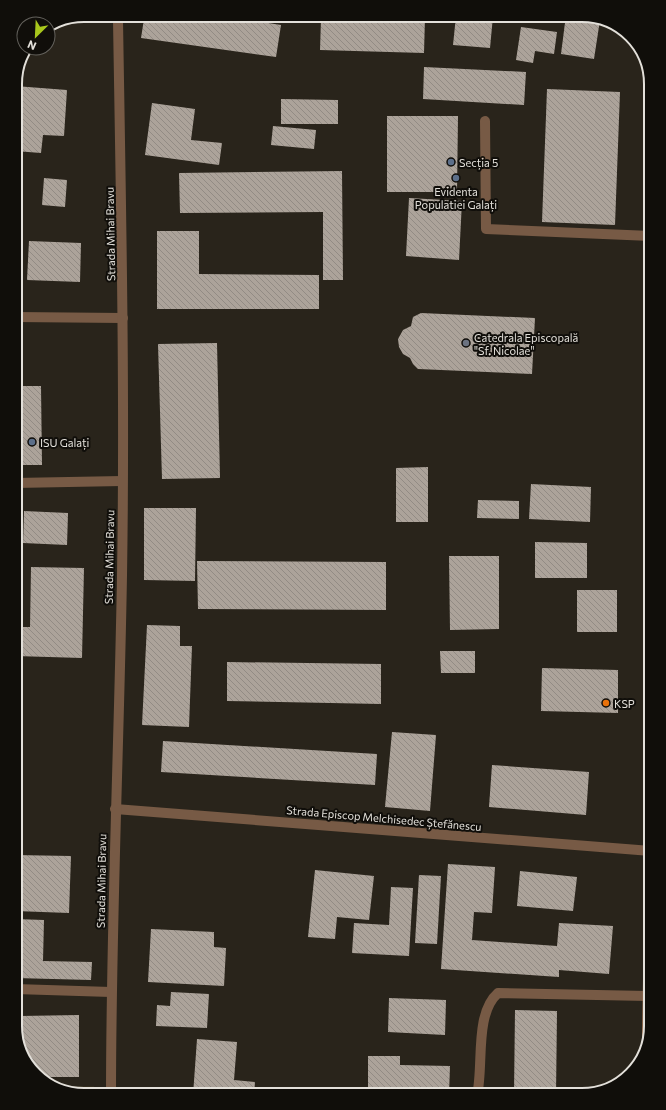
<svg xmlns="http://www.w3.org/2000/svg" width="666" height="1110" viewBox="0 0 666 1110" font-family="Commissioner,sans-serif">
	<style>
		.built { fill: #342d1e }
		.building { fill: url(#building-back-hatch) }
		.lines { fill: none; stroke-linecap: round; stroke-linejoin: round }
		.service { stroke: #775a45; stroke-width: 10 }
		.minor { stroke: #775a45; stroke-width: 10 }
		.tertiary { stroke: #775a45; stroke-width: 10 }
		.secondary { stroke: #a57856; stroke-width: 10 }
		.service-dot { fill: #5c6f8a; stroke: #100e0a; stroke-width: 1.5 }
		.worship-dot { fill: #6b7280; stroke: #100e0a; stroke-width: 1.5 }
		.food-dot { fill: #e8710a; stroke: #100e0a; stroke-width: 1.5 }
		.labels { text-anchor: middle; dominant-baseline: central; stroke-width: 4; stroke-linejoin: round; paint-order: stroke }
		.poi-label { font-size: 11px; fill: #e3e0da; stroke: #100e0a; text-anchor: start }
		.street-label { font-size: 11px; fill: #e3e0da; stroke: #100e0a }
		.rim { fill: none; stroke: #e3e0da; stroke-width: 2 }
	</style>
	<defs>
		<pattern id="building-back-hatch" width="6" height="6" patternUnits="userSpaceOnUse"><rect width="6" height="6" fill="#aca39a"/><path d="M-1 5l2 2M0 0l6 6M5-1l2 2" fill="none" stroke="#928b84"/></pattern>
	</defs>
	<rect width="100%" height="100%" fill="#29241b"/>
	<polygon class="built" points="55,1086 94,1086 94,1095 80,1095"/>
	<g class="building">
		<polygon points="566,15 587,15 600,20 594,59 561,54"/>
		<polygon points="456,16 493,16 490,48 453,45"/>
		<polygon points="425,17 424,53 320,50 321,18"/>
		<polygon points="236,18 281,25 276,57 141,38 144,19"/>
		<polygon points="521,27 557,32 554,54 535,51 533,63 516,60"/>
		<polygon points="424,67 526,72 524,105 423,99"/>
		<polygon points="15,86 67,90 64,136 43,135 41,153 15,151"/>
		<polygon points="547,89 620,92 615,225 542,222"/>
		<polygon points="281,99 338,100 338,124 281,124"/>
		<polygon points="152,103 195,109 191,140 222,143 219,165 145,155"/>
		<polygon points="387,116 458,116 457,192 387,192"/>
		<polygon points="273,126 316,130 314,149 271,145"/>
		<polygon points="342,171 343,280 323,280 323,212 180,213 179,173"/>
		<polygon points="44,178 67,180 65,207 42,205"/>
		<polygon points="409,198 462,201 459,260 406,256"/>
		<polygon points="157,231 199,231 199,274 319,275 319,309 157,309"/>
		<polygon points="29,241 81,243 80,282 27,280"/>
		<polygon points="421,313 535,318 532,374 418,369 413,364 410,358 403,354 399,347 398,339 403,330 411,326 413,317"/>
		<polygon points="217,343 220,478 162,479 158,344"/>
		<polygon points="15,386 41,386 42,465 15,465"/>
		<polygon points="428,467 428,522 396,522 396,468"/>
		<polygon points="531,484 591,487 590,522 529,519"/>
		<polygon points="478,500 519,501 519,519 477,518"/>
		<polygon points="144,508 196,508 195,581 144,580"/>
		<polygon points="24,511 68,513 67,545 23,543"/>
		<polygon points="535,542 587,543 587,578 535,578"/>
		<polygon points="449,556 499,556 499,629 450,630"/>
		<polygon points="197,561 386,562 386,610 198,609"/>
		<polygon points="31,567 84,568 82,658 15,656 15,627 30,627"/>
		<rect x="577" y="590" width="40" height="42"/>
		<polygon points="147,625 180,626 180,646 192,646 189,727 142,725"/>
		<polygon points="440,651 475,651 475,673 441,673"/>
		<polygon points="227,662 381,664 381,704 227,701"/>
		<polygon points="542,668 618,670 618,713 541,711"/>
		<polygon points="392,732 436,735 430,811 385,807"/>
		<polygon points="163,741 377,754 375,785 161,772"/>
		<polygon points="492,765 589,772 586,815 489,807"/>
		<polygon points="15,855 71,856 69,913 15,911"/>
		<polygon points="448,864 495,867 492,913 474,912 472,940 557,946 559,923 613,926 609,974 559,970 559,977 441,969"/>
		<polygon points="315,870 374,876 369,920 337,917 335,939 308,937"/>
		<polygon points="520,871 577,877 573,911 517,906"/>
		<polygon points="419,875 441,876 437,944 415,943"/>
		<polygon points="391,887 413,888 409,956 352,953 354,923 389,925"/>
		<polygon points="15,919 44,920 43,961 92,962 91,980 15,978"/>
		<polygon points="151,929 214,932 214,947 226,948 224,986 148,982"/>
		<polygon points="171,992 209,994 207,1028 156,1026 157,1005 170,1006"/>
		<polygon points="389,998 446,1000 445,1035 388,1032"/>
		<polygon points="515,1010 557,1011 556,1095 514,1095"/>
		<polygon points="79,1015 79,1077 40,1077 22,1056 20,1047 20,1016"/>
		<polygon points="197,1039 237,1042 234,1080 255,1082 254,1095 193,1095"/>
		<polygon points="368,1056 400,1056 400,1065 450,1066 449,1095 368,1094"/>
	</g>
	<g class="lines">
		<g class="service">
			<polyline points="485,121 486,229 651,236"/>
			<polyline points="15,483 122,481"/>
			<polyline points="15,989 111,992"/>
			<path d="M477 1095C484 1066 474 1014 498 993L648 996"/>
		</g>
		<polyline class="minor" points="15,317 123,318"/>
		<g class="tertiary">
			<polyline points="115,809 651,851"/>
			<path d="M111 1095C111 922 119 749 122 576 125 391 121 205 118 20"/>
		</g>
		<polyline class="secondary" points="647,1039 651,797"/>
	</g>
	<g class="service-dot">
		<circle cx="451" cy="162" r="4"/>
		<circle cx="456" cy="178" r="4"/>
		<circle cx="32" cy="442" r="4"/>
	</g>
	<circle class="worship-dot" cx="466" cy="343" r="4"/>
	<circle class="food-dot" cx="606" cy="703" r="4"/>
	<g class="labels">
		<g class="poi-label">
			<text x="459" y="162">Secția 5</text>
			<text x="456" y="191" text-anchor="middle">Evidenta<tspan x="456" dy="13">Populatiei Galați</tspan></text>
			<text x="474" y="337">Catedrala Episcopală<tspan x="474" dy="13">"Sf. Nicolae"</tspan></text>
			<text x="40" y="442">ISU Galați</text>
			<text x="614" y="703">KSP</text>
		</g>
		<g class="street-label">
			<text transform="translate(110 234) rotate(-91)">Strada Mihai Bravu</text>
			<text transform="translate(109 557) rotate(-89)">Strada Mihai Bravu</text>
			<text transform="translate(384 818) rotate(5)">Strada Episcop Melchisedec Ștefănescu</text>
			<text transform="translate(101 881) rotate(-89)">Strada Mihai Bravu</text>
		</g>
	</g>
	<path d="M0 0H666V1110H0ZM84 22H582A62 62 0 0 1 644 84V1026A62 62 0 0 1 582 1088H84A62 62 0 0 1 22 1026V84A62 62 0 0 1 84 22Z" fill="#100e0a" fill-rule="evenodd"/>
	<path class="rim" d="M84 22H582A62 62 0 0 1 644 84V1026A62 62 0 0 1 582 1088H84A62 62 0 0 1 22 1026V84A62 62 0 0 1 84 22Z"/>
	<g transform="translate(36 36) rotate(204)"><circle r="19" fill="#100e0a" stroke="#64625d"/>
	<path d="M0-3L7 15L0 10L-7 15Z" fill="#a8c71c"/>
	<text y="-6" font-size="11" font-weight="bold" text-anchor="middle" fill="#e3e0da">N</text>
	</g>
</svg>
